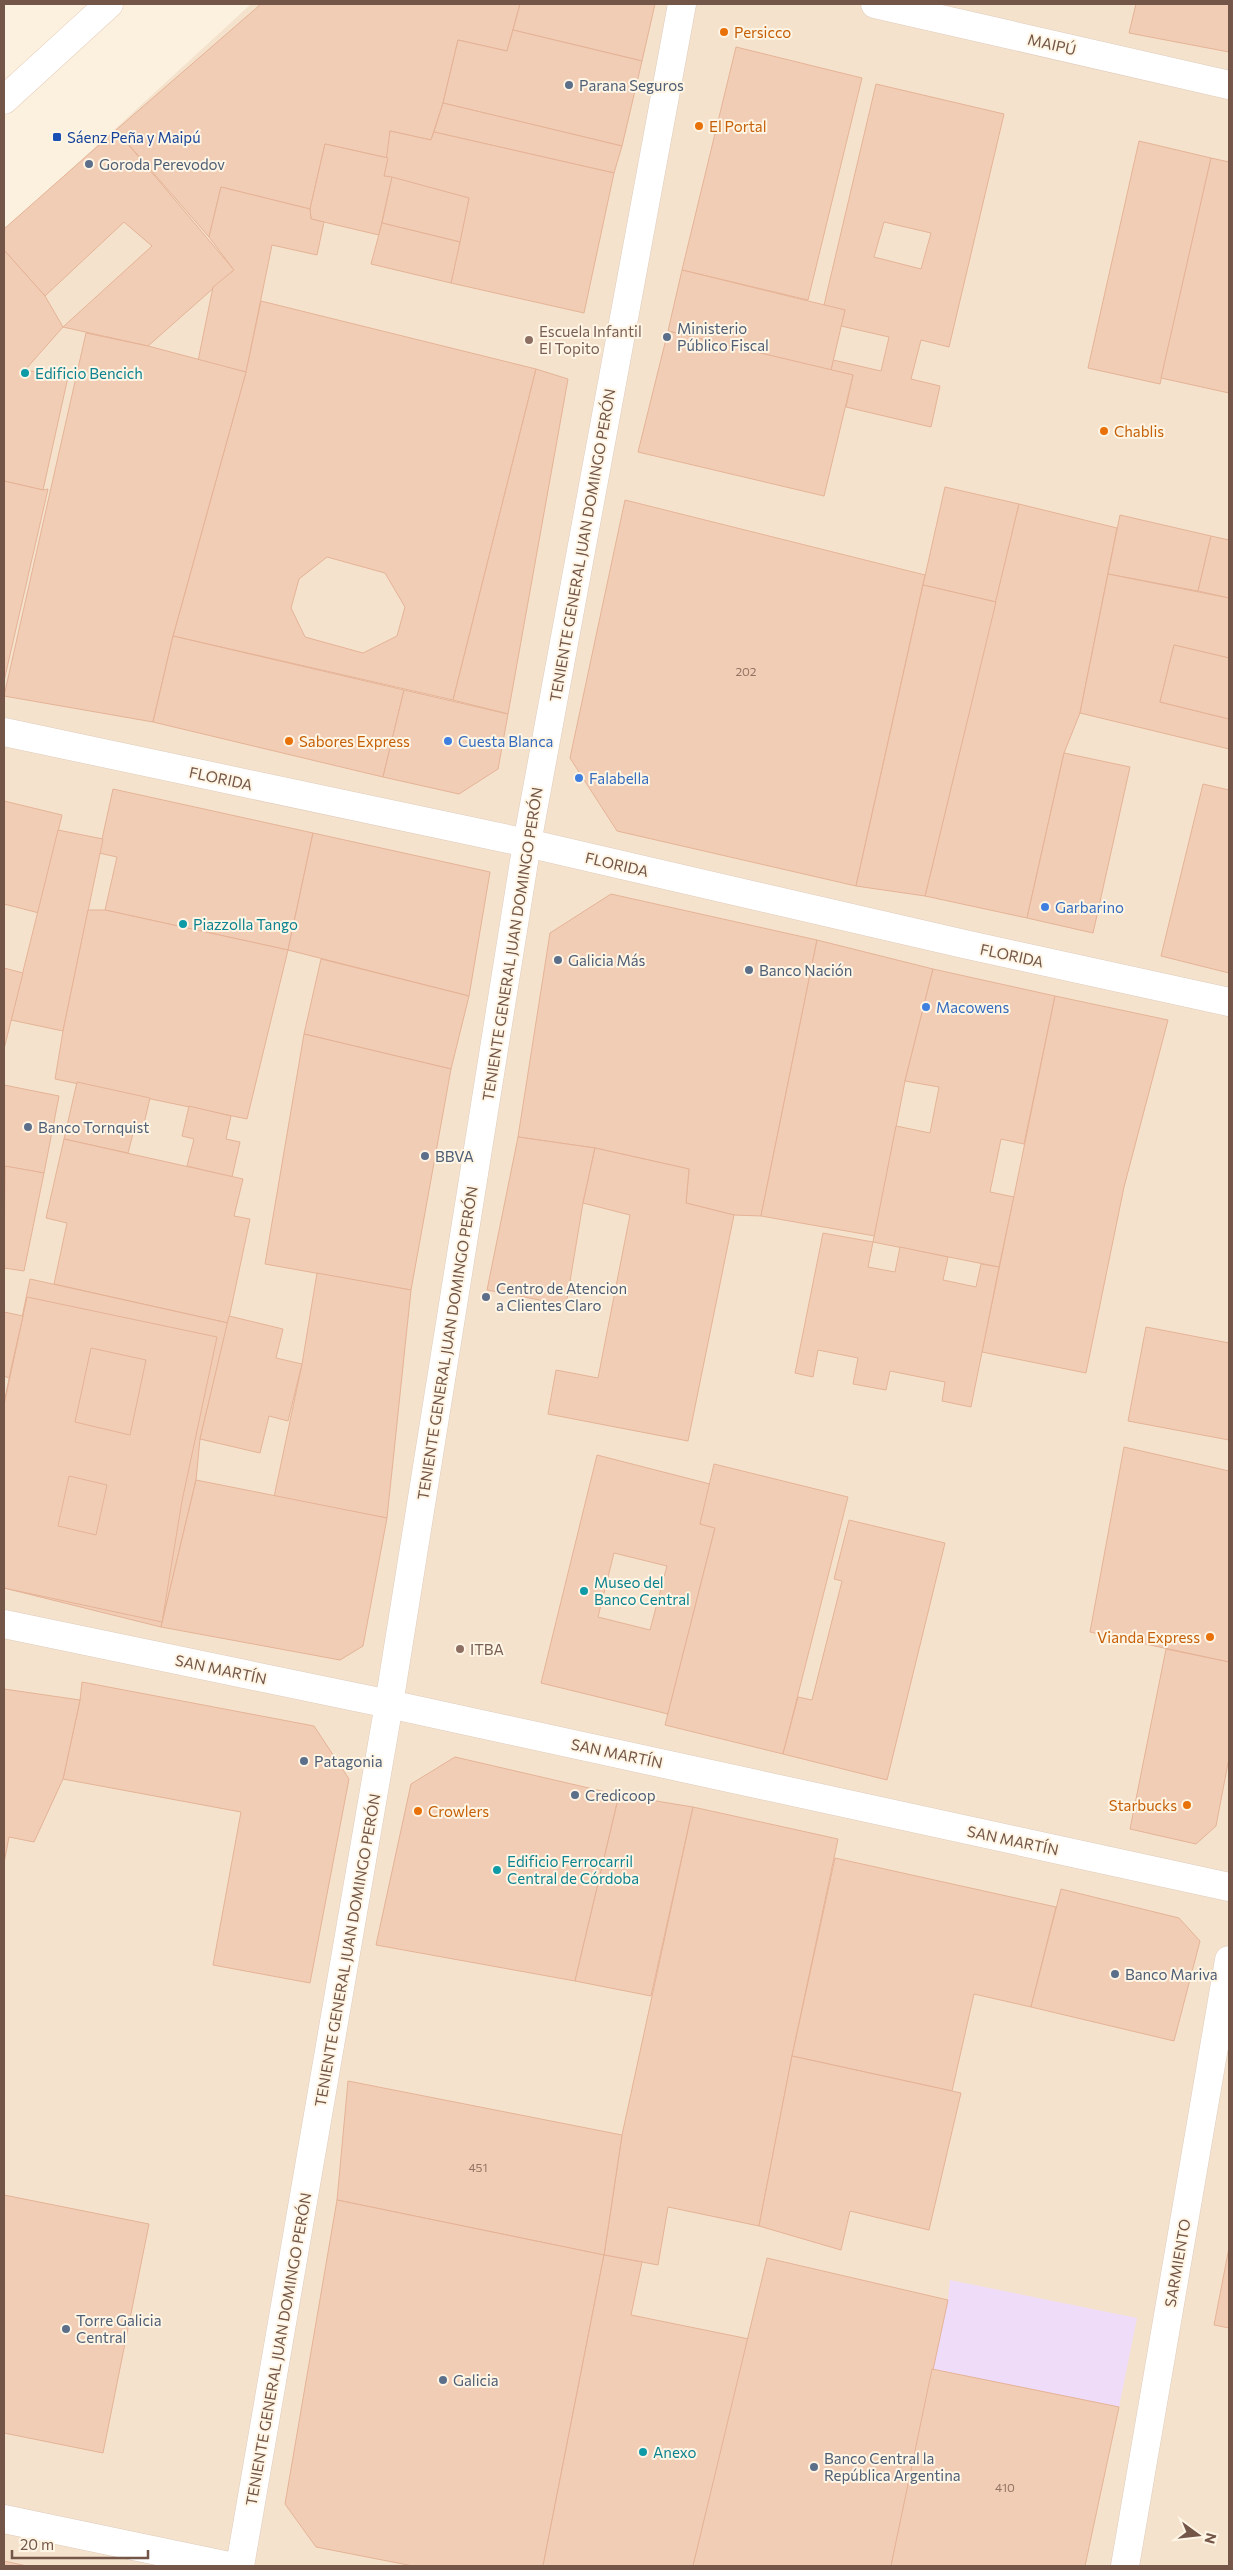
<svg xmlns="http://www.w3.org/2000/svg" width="1233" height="2570" viewBox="0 0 1233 2570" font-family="Commissioner,sans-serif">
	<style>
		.residential { fill: #f4e2cd }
		.education { fill: #eedcf8 }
		.building { fill: #f2cdb6; stroke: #e5b396; fill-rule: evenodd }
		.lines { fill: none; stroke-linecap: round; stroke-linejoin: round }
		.street-casing { stroke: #e0ccbb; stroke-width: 29 }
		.secondary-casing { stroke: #e7cfbb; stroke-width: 29 }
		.street { stroke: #fff; stroke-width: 28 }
		.secondary { stroke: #fff; stroke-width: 28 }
		.food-dot { fill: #e8710a; stroke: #fff5e5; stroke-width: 2 }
		.service-dot { fill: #5c6f8a; stroke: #fff5e5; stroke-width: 2 }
		.transit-dot { fill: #1a4fb4; stroke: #fff5e5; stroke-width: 2 }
		.education-dot { fill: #8d6e63; stroke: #fff5e5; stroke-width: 2 }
		.culture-dot { fill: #0f9aa8; stroke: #fff5e5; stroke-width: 2 }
		.shop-dot { fill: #3f7fe0; stroke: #fff5e5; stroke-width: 2 }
		.labels { text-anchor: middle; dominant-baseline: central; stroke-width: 4; stroke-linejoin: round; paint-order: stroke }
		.number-label { font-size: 12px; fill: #937463 }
		.food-label { font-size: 15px; fill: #c56008; stroke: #fff5e5; text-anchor: start }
		.street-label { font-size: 15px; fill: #735647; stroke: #fff5e5 }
		.service-label { font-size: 15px; fill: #4e5e75; stroke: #fff5e5; text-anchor: start }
		.transit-label { font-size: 15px; fill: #164399; stroke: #fff5e5; text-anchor: start }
		.education-label { font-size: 15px; fill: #785e54; stroke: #fff5e5; text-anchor: start }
		.culture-label { font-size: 15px; fill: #0d838f; stroke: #fff5e5; text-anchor: start }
		.shop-label { font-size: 15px; fill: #366cbe; stroke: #fff5e5; text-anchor: start }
	</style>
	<rect width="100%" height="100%" fill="#fcf1df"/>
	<polygon class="residential" points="251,4 1229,4 1229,2566 4,2566 4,231"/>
	<polygon class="education" points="950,2280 1137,2318 1119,2407 932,2369 948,2300"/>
	<g class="building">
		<polygon points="261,4 520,4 507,51 458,40 443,103 431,140 390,131 388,158 325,144 310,209 221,187 209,237 116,130"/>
		<polygon points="520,4 655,4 642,61 513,30"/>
		<polygon points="1136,4 1229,4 1229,52 1129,33"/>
		<polygon points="513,30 642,61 622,146 443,103 458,40 507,51"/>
		<polygon points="736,47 862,78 808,300 682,270"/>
		<path d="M876 84 1004 114 949 347 921 340 911 379 940 386 931 427 846 407 853 375 831 370 833 360 881 371 889 337 841 326 845 310 824 305ZM884 222 931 233 921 269 874 257Z"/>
		<polygon points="443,103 622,146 614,173 434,132"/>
		<polygon points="116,130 234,270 148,346 63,327 152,246 124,222 45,296 4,250 4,229"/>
		<polygon points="390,131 431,140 434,132 614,173 584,313 451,283 469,198 384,176"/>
		<polygon points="1139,141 1211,158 1160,384 1088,368"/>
		<polygon points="325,144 388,158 384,176 392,177 379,235 311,219 310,209"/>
		<polygon points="1211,158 1229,162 1229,393 1161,378"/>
		<polygon points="392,177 469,198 460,242 382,223"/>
		<polygon points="221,187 310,209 311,219 324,222 317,255 272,245 246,372 198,361 213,287 234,270 209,237"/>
		<polygon points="382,223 460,242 451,283 371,264"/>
		<polygon points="4,250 45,296 63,327 25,370 68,377 43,490 4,481"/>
		<polygon points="682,270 845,310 831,370 668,331"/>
		<path d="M261 301 536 369 453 700 173 636 246 372ZM327 557 385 573 405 607 397 636 363 653 305 637 291 608 299 579Z"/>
		<polygon points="668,331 853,375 824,496 638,452"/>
		<polygon points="86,333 148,346 246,372 173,636 153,722 4,696"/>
		<polygon points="536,369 568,379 508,714 453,700"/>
		<polygon points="4,481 43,490 48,489 4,681"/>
		<polygon points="945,487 1019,504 996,602 923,585"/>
		<polygon points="625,500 925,575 856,886 617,831 570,758"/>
		<polygon points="1019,504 1117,528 1080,713 1064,753 1027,918 925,896"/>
		<polygon points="1120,515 1211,536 1198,591 1108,574"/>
		<polygon points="1211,536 1229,540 1229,598 1198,591"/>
		<polygon points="1108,574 1229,598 1229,658 1174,645 1160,702 1229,719 1229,749 1080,713"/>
		<polygon points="923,585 996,602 925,896 856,886"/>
		<polygon points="173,636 404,690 383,777 153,722"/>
		<polygon points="1174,645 1229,658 1229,719 1160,702"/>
		<polygon points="404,690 508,714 498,769 459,794 383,777"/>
		<polygon points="1064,753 1130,767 1093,933 1027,918"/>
		<polygon points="1203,784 1229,790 1229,973 1161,956"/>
		<polygon points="113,789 313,833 288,950 105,910 117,857 99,853"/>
		<polygon points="4,801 62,815 39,913 4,904"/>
		<polygon points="58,830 103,839 63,1031 11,1020"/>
		<polygon points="313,833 490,872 469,996 288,950"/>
		<polygon points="611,894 817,940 761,1216 734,1215 686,1203 689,1169 595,1148 518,1137 550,933"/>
		<polygon points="88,910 105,910 288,950 247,1119 55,1079 63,1031"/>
		<polygon points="817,940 933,969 905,1081 875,1236 761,1216"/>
		<polygon points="321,959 469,996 451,1069 304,1034"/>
		<polygon points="4,968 23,973 4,1049"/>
		<polygon points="933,969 1055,996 1024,1144 1001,1139 990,1192 1014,1197 999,1267 873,1242 896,1126 930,1133 939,1087 905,1081"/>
		<polygon points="1055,996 1168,1020 1124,1187 1086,1373 982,1352"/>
		<polygon points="304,1034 451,1069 411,1290 265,1264"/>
		<polygon points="77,1082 150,1098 143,1128 135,1126 128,1153 64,1139"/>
		<polygon points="4,1085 59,1096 44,1173 4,1166"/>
		<polygon points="189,1106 231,1116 226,1139 240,1142 232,1177 187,1166 194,1139 182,1136"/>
		<polygon points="518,1137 595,1148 583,1203 566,1305 487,1290"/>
		<polygon points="64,1139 243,1179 234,1216 250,1219 228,1323 54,1284 67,1223 46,1218"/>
		<polygon points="595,1148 689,1169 686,1203 734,1215 688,1441 548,1414 556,1370 598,1378 630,1215 583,1203"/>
		<polygon points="5,1166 44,1173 24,1271 4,1268"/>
		<polygon points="823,1233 873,1242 868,1267 895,1272 900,1247 948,1257 943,1280 976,1287 981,1264 999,1267 971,1407 942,1401 945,1382 890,1371 886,1390 853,1384 858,1358 818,1350 813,1377 795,1373"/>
		<polygon points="317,1273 411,1290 387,1518 274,1497 302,1364"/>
		<polygon points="30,1279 228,1323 200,1439 196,1480 161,1627 4,1588 4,1403"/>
		<path d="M27 1297 217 1337 182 1501 162 1622 4 1588V1405ZM91 1348 146 1360 130 1435 75 1422ZM69 1476 107 1485 96 1535 58 1526Z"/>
		<polygon points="4,1312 23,1316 9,1378 4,1376"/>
		<polygon points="229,1316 283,1329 276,1358 302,1364 288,1421 269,1416 260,1453 200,1439"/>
		<polygon points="1146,1327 1229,1343 1229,1440 1128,1421"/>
		<polygon points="1124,1447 1229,1471 1229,1662 1090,1632"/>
		<path d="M597 1455 710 1484 700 1524 715 1528 668 1714 541 1683ZM614 1553 667 1566 650 1630 598 1617Z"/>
		<polygon points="714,1464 848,1497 783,1754 665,1725 715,1528 700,1524"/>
		<polygon points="196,1480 387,1518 363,1646 340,1660 161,1627"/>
		<polygon points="849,1520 945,1543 887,1780 783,1754 798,1697 812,1700 842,1581 834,1579"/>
		<polygon points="1166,1649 1229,1662 1229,1758 1216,1826 1196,1844 1130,1829"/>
		<polygon points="82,1682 314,1726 349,1779 310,1983 213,1965 241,1812 63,1779 80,1700"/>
		<polygon points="4,1689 80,1700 63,1779 34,1842 9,1837 4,1863"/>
		<polygon points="455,1757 619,1795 575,1981 376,1945 411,1784"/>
		<polygon points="619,1795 693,1807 651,1996 575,1981"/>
		<polygon points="693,1807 838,1839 792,2056 759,2226 668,2207 658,2265 604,2255 622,2135"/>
		<polygon points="835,1858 1056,1907 1031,2007 974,1994 952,2091 792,2056"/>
		<polygon points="1061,1889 1179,1918 1200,1941 1174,2041 1031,2007"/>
		<polygon points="792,2056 961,2093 929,2230 850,2211 841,2250 759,2226"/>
		<polygon points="348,2081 622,2135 604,2255 337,2200"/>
		<polygon points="4,2195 149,2224 103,2453 4,2433"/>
		<polygon points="337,2200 604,2255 543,2566 413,2566 316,2547 285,2504"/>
		<polygon points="1229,2248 1229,2328 1214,2325"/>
		<polygon points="604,2255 642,2262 631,2315 749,2339 693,2566 543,2566"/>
		<polygon points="767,2258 948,2300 891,2566 693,2566"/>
		<polygon points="932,2369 1119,2407 1085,2566 891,2566"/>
		<polygon points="4,2561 27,2566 4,2566"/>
	</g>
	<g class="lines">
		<defs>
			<g id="street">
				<polyline points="875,4 1229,85"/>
				<polyline points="4,732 527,843 964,944 1229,1002"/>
				<polyline points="4,1624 389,1704 1229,1887"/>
				<polyline points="4,2519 229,2566"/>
				<polyline points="240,2566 389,1704 527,843 682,4"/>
				<polyline points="1125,2566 1229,1960"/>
			</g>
			<polyline id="secondary" points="4,100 109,4"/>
		</defs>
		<use href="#street" class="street-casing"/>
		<use href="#secondary" class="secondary-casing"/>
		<use href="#street" class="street"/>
		<use href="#secondary" class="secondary"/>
	</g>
	<g class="food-dot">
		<circle cx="724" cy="32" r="5"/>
		<circle cx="699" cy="126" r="5"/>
		<circle cx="1104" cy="431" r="5"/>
		<circle cx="289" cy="741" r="5"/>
		<circle cx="1210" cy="1637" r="5"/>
		<circle cx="1187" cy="1805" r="5"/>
		<circle cx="418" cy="1811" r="5"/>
	</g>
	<g class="service-dot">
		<circle cx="569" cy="85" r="5"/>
		<circle cx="89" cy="164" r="5"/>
		<circle cx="667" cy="337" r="5"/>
		<circle cx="558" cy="960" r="5"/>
		<circle cx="749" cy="970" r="5"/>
		<circle cx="28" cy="1127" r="5"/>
		<circle cx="425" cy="1156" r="5"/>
		<circle cx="486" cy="1297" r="5"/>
		<circle cx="304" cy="1761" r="5"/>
		<circle cx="575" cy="1795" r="5"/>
		<circle cx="1115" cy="1974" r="5"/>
		<circle cx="66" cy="2329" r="5"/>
		<circle cx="443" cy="2380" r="5"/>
		<circle cx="814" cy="2467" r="5"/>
	</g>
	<rect class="transit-dot" x="52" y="132" width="10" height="10" rx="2.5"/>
	<g class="education-dot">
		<circle cx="529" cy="340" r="5"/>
		<circle cx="460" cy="1649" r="5"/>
	</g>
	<g class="culture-dot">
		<circle cx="25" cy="373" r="5"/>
		<circle cx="183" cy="924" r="5"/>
		<circle cx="584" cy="1591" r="5"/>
		<circle cx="497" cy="1870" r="5"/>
		<circle cx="643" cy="2452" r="5"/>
	</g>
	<g class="shop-dot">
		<circle cx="448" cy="741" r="5"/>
		<circle cx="579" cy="778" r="5"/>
		<circle cx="1045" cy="907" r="5"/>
		<circle cx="926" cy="1007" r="5"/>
	</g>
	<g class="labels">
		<g class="number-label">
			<text x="746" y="671">202</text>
			<text x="478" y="2167">451</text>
			<text x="1005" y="2487">410</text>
		</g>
		<g class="food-label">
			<text x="734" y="32">Persicco</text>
			<text x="709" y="126">El Portal</text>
			<text x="1114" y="431">Chablis</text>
			<text x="299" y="741">Sabores Express</text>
			<text x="1200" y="1637" text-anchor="end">Vianda Express</text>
			<text x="1177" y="1805" text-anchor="end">Starbucks</text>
			<text x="428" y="1811">Crowlers</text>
		</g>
		<g class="street-label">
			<text transform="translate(1052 44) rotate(13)">MAIPÚ</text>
			<text transform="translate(582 545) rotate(-80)">TENIENTE GENERAL JUAN DOMINGO PERÓN</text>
			<text transform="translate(221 778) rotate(12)">FLORIDA</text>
			<text transform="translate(617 864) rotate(13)">FLORIDA</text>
			<text transform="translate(512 944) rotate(-81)">TENIENTE GENERAL JUAN DOMINGO PERÓN</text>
			<text transform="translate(1012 955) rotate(12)">FLORIDA</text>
			<text transform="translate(447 1343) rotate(-81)">TENIENTE GENERAL JUAN DOMINGO PERÓN</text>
			<text transform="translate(221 1669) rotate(12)">SAN MARTÍN</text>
			<text transform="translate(617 1753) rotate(12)">SAN MARTÍN</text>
			<text transform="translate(1013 1840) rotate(12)">SAN MARTÍN</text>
			<text transform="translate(347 1950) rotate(-80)">TENIENTE GENERAL JUAN DOMINGO PERÓN</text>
			<text transform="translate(1177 2263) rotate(-80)">SARMIENTO</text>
			<text transform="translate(278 2349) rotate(-80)">TENIENTE GENERAL JUAN DOMINGO PERÓN</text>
		</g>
		<g class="service-label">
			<text x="579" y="85">Parana Seguros</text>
			<text x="99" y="164">Goroda Perevodov</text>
			<text x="677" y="328">Ministerio<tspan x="677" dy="17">Público Fiscal</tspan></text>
			<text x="568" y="960">Galicia Más</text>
			<text x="759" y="970">Banco Nación</text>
			<text x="38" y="1127">Banco Tornquist</text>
			<text x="435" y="1156">BBVA</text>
			<text x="496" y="1288">Centro de Atencion<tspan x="496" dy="17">a Clientes Claro</tspan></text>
			<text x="314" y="1761">Patagonia</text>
			<text x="585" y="1795">Credicoop</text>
			<text x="1125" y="1974">Banco Mariva</text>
			<text x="76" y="2320">Torre Galicia<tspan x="76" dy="17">Central</tspan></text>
			<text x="453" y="2380">Galicia</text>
			<text x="824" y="2458">Banco Central la<tspan x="824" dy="17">República Argentina</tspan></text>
		</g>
		<g class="transit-label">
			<text x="67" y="137">Sáenz Peña y Maipú</text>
		</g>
		<g class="education-label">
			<text x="539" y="331">Escuela Infantil<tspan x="539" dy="17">El Topito</tspan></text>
			<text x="470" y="1649">ITBA</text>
		</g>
		<g class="culture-label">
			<text x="35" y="373">Edificio Bencich</text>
			<text x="193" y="924">Piazzolla Tango</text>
			<text x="594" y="1582">Museo del<tspan x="594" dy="17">Banco Central</tspan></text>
			<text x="507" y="1861">Edificio Ferrocarril<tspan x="507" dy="17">Central de Córdoba</tspan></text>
			<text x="653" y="2452">Anexo</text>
		</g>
		<g class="shop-label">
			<text x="458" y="741">Cuesta Blanca</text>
			<text x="589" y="778">Falabella</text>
			<text x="1055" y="907">Garbarino</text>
			<text x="936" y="1007">Macowens</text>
		</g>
	</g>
	<rect width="1233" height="2570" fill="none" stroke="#735647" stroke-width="10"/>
	<g transform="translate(1198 2535) rotate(105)" stroke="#fff5e5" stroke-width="4" paint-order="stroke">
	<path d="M0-4L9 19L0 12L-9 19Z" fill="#735647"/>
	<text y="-8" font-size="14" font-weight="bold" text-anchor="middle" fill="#735647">N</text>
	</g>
	<path d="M12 2550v8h136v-8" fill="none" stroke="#735647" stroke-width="2.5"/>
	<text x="20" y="2550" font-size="15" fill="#735647" stroke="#fff5e5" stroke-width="4" paint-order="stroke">20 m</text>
</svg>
